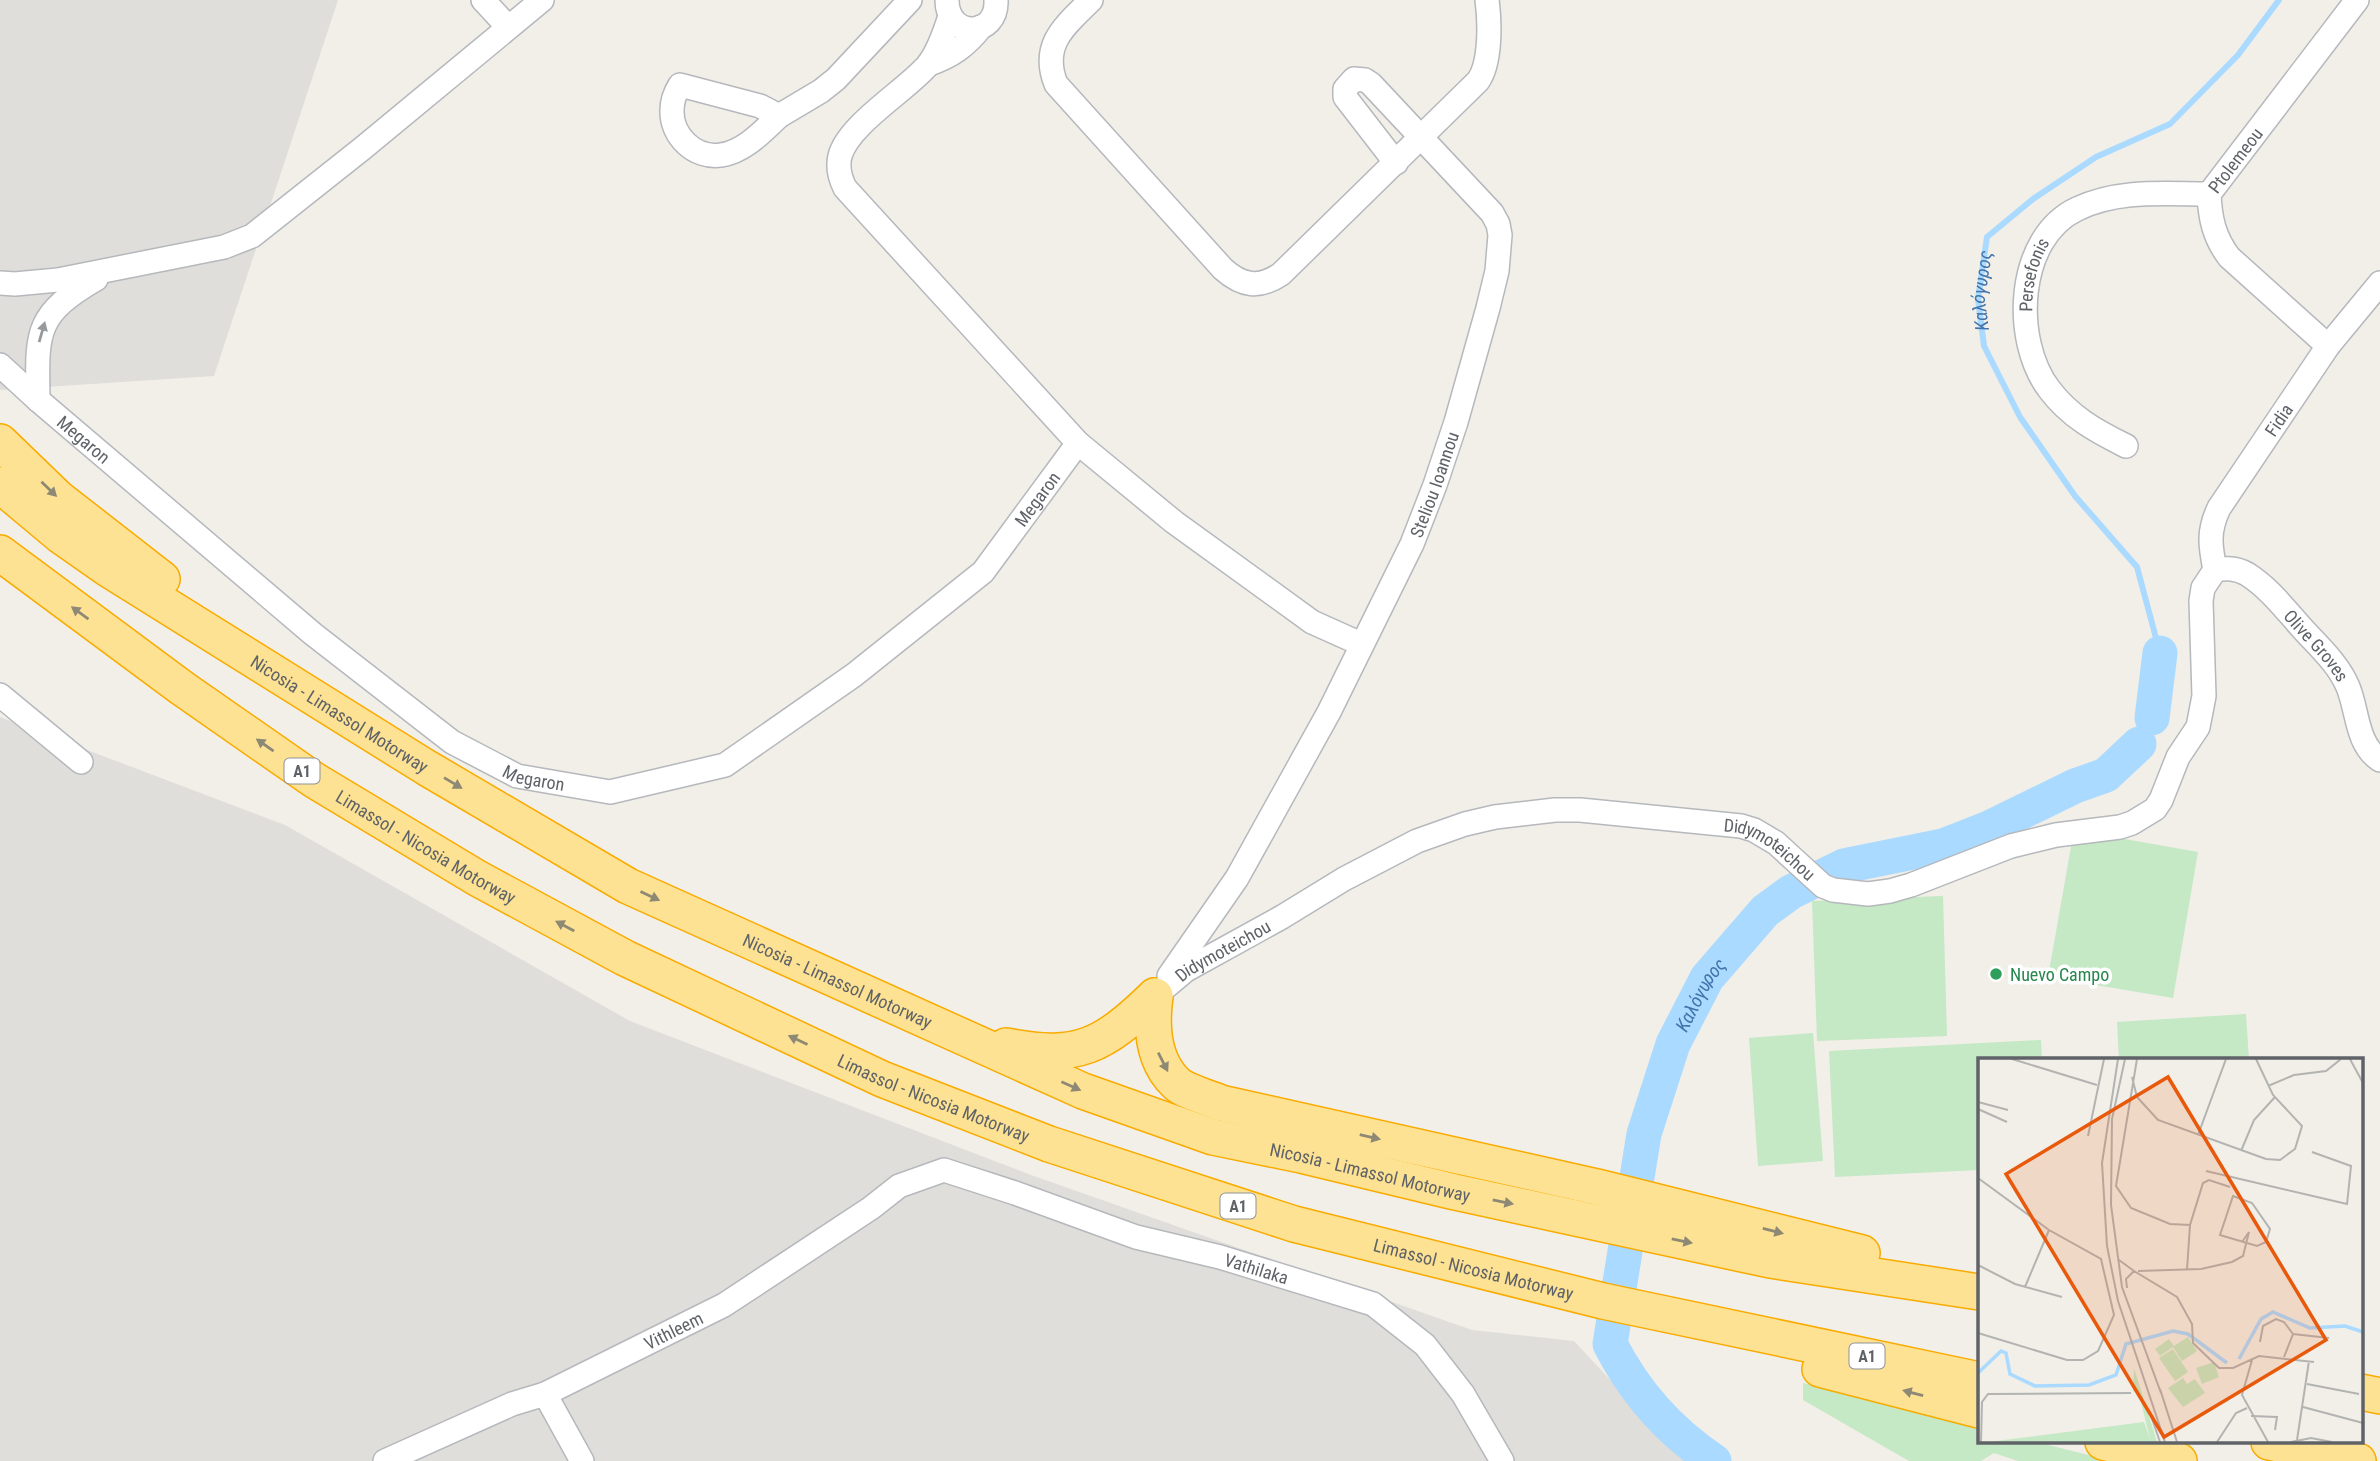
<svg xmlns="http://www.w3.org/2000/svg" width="2380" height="1461" viewBox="0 0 2380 1461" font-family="'Roboto Condensed',sans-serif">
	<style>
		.industrial { fill: #e0deda }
		.green { fill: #c5e8c5 }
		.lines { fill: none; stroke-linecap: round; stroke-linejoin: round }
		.stream { stroke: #aadaff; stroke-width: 6 }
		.river { stroke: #aadaff; stroke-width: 35 }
		.minor-casing { stroke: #b5b8bc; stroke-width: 26 }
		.highway-casing { stroke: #f9ab00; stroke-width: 38 }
		.minor { stroke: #fff; stroke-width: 23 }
		.highway { stroke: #fde293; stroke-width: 35 }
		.oneway { fill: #979a9d }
		.oneway2 { fill: #8e8975 }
		.leisure-dot { fill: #2e9e5b; stroke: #fff; stroke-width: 2.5 }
		.labels { text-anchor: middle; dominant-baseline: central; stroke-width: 7; stroke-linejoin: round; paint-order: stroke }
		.shield { fill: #fff; stroke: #8f9295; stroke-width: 2 }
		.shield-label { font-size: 16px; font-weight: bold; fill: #5f6368 }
		.street-label { font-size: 18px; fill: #5f6368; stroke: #fff }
		.leisure-label { font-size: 18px; fill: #27864d; stroke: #fff; text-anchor: start }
		.water-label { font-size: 19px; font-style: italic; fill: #4174aa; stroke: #fff }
		.inset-river { fill: none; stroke: #aadaff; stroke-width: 3.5 }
		.inset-road { fill: none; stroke: #b3b3b1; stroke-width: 2 }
		.view { fill: #e8590c; fill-opacity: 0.15; stroke: #e8590c; stroke-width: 3.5 }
		.inset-edge { fill: none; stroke: #5f6368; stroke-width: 3.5 }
	</style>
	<rect width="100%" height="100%" fill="#f1efe8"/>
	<g class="industrial">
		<polygon points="0,0 338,0 214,376 0,390"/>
		<polygon points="0,717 285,825 630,1021 1031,1175 1472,1330 1574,1341 1661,1434 1692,1461 0,1461"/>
	</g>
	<g class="green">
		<polygon points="2074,830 2198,852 2173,998 2048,977"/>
		<polygon points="1943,896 1947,1036 1817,1041 1812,901"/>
		<polygon points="2246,1014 2249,1060 2119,1060 2117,1022"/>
		<polygon points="1813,1033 1823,1161 1758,1166 1749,1038"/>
		<polygon points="2041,1040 2042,1060 1979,1060 1979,1170 1835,1177 1829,1051"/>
		<polygon points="1803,1383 1979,1427 1979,1442 2036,1442 2113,1461 2018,1461 1994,1453 1981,1461 1909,1461 1803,1400"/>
	</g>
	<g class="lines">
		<path class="stream" id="s1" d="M2160 653 2137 567 2075 496 2020 417 1984 346 1978 299 1987 237 2033 199 2096 157 2170 124 2238 55 2279 0"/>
		<g class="river">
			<polyline points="2152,718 2160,653"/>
			<path id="s2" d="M1714 1461C1670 1432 1634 1391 1610 1344L1644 1134 1673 1044 1707 978 1765 911 1791 892 1844 866 1943 846 1989 828 2075 786 2106 775 2139 744"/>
		</g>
		<defs>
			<g id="minor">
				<polyline points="483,0 508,27"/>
				<path d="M947 0C947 39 998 38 996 0"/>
				<path d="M1091 0C1066 25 1040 44 1056 84L1223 269C1242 286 1259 289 1281 274L1478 81C1491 63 1490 22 1487 0"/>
				<path d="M950 16C945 32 938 53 927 66 905 91 848 125 840 156 837 168 840 178 845 188L1078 443 1174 522 1312 622 1361 644"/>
				<path d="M929 64C951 57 966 46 981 27"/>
				<path d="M680 85 760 106 779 116C763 131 744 152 721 155 695 159 671 136 672 110 672 101 675 93 680 85Z"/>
				<polyline points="779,116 821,91 836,79 910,0"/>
				<polyline points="0,283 15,284 58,280 224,247 252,236 363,148 542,0"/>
				<path id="s3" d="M2328 346 2229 257C2214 237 2210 218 2209 194L2357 0"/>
				<path id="s4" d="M0 365 38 400 313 634 452 742 517 776 610 792 725 765 854 675 983 572 1078 443"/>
				<path d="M38 400C37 333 34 315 96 279"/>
				<path id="s5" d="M2126 446C2096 431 2070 417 2049 389 2012 340 2016 238 2077 209 2118 189 2164 194 2209 194"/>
				<path id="s6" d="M2215 570C2210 545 2208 531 2219 508L2328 346 2380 283"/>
				<path id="s7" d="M2215 570C2227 568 2236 568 2247 574 2269 588 2284 608 2301 627 2318 646 2338 663 2348 687 2358 711 2356 744 2380 760"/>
				<polyline points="0,695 81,762"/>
				<path id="s8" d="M1169 976 1237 878 1329 712 1412 544 1435 485 1456 422 1488 308 1497 271 1500 235 1498 224 1492 213 1371 84 1365 80 1354 79 1345 89V97L1396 163"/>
				<path id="s9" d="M1155 996 1186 970 1282 917 1344 879 1417 841 1465 824 1495 817 1555 810H1580L1741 826 1754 830 1776 843 1823 886 1833 890 1868 894 1890 891 1911 885 2011 846 2056 835 2120 827 2132 823 2155 809 2161 800 2178 757 2198 727 2204 696 2201 601 2203 588 2215 570"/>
				<polyline points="545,1394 582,1461"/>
				<path id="s10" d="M385 1461 512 1404 545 1394 724 1305 871 1208 899 1186 944 1170 1015 1193 1136 1237 1220 1257 1373 1304 1425 1345 1463 1394 1502 1461"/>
			</g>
			<g id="highway">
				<polyline points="0,442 58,498 162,579"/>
				<path id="s11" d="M0 485 61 536 108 569 427 768 628 886 1083 1091 1213 1137 1301 1155 1455 1192 1770 1260 1979 1292"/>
				<path id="s12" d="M0 553 182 688 314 780 477 878 625 958 882 1079 1049 1144 1294 1224 1603 1301 1979 1380"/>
				<path d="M1155 996C1151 1025 1152 1060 1176 1083 1184 1091 1209 1098 1221 1103L1597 1187 1862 1253"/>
				<path d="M1006 1046C1079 1060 1103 1046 1155 996"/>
				<polyline points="1820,1369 1979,1410"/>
				<polyline points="2361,1392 2380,1396"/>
				<polyline points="2103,1442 2179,1461"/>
				<polyline points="2269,1442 2358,1461"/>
			</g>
		</defs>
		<use href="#minor" class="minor-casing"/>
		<use href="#highway" class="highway-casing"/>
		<use href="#minor" class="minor"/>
		<use href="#highway" class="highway"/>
	</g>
	<defs><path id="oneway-solid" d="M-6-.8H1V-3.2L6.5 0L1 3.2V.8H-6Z" transform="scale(1.75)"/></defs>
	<use class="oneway" href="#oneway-solid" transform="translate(42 332) rotate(-74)"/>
	<g class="oneway2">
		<use href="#oneway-solid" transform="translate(49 489) rotate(44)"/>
		<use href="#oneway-solid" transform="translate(80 613) rotate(-144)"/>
		<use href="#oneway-solid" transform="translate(265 745) rotate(-145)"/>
		<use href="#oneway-solid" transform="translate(453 783) rotate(31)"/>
		<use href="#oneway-solid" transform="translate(650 896) rotate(25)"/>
		<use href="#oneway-solid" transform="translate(565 926) rotate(-152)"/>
		<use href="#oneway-solid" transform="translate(798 1040) rotate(-155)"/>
		<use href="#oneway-solid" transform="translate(1163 1062) rotate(63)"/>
		<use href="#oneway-solid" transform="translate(1071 1086) rotate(24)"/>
		<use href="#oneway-solid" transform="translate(1370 1137) rotate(13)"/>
		<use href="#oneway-solid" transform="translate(1503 1202) rotate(12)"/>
		<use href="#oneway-solid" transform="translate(1773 1231) rotate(14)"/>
		<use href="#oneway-solid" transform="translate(1682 1241) rotate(12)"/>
		<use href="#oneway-solid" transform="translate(1913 1393) rotate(-165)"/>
	</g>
	<circle class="leisure-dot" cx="1996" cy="974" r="7"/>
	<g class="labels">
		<g class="shield">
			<rect x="284.5" y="758.5" width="35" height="25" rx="5"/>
			<rect x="1220.5" y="1193.5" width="35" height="25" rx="5"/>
			<rect x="1849.5" y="1343.5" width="35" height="25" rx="5"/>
		</g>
		<g class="shield-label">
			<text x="302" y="771">A1</text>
			<text x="1238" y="1206">A1</text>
			<text x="1867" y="1356">A1</text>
		</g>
		<g class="street-label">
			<text stroke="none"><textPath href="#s3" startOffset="243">Ptolemeou</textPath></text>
			<text stroke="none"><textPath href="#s5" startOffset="217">Persefonis</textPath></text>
			<text stroke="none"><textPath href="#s6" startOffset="170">Fidia</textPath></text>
			<text stroke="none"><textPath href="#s4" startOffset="112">Megaron</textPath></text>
			<text stroke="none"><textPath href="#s8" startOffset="560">Steliou Ioannou</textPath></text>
			<text stroke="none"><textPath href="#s4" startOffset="1288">Megaron</textPath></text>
			<text stroke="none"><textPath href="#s7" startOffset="133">Olive Groves</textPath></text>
			<text stroke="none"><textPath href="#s11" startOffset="410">Nicosia - Limassol Motorway</textPath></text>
			<text stroke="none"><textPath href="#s4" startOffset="679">Megaron</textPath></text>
			<text stroke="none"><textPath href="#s12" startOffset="518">Limassol - Nicosia Motorway</textPath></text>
			<text stroke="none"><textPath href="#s9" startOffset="670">Didymoteichou</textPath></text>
			<text stroke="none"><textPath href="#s9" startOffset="82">Didymoteichou</textPath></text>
			<text stroke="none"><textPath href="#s11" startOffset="976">Nicosia - Limassol Motorway</textPath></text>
			<text stroke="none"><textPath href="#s12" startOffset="1085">Limassol - Nicosia Motorway</textPath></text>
			<text stroke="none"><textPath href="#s11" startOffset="1544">Nicosia - Limassol Motorway</textPath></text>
			<text stroke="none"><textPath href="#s10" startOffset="961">Vathilaka</textPath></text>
			<text stroke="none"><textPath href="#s12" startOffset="1652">Limassol - Nicosia Motorway</textPath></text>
			<text stroke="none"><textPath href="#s10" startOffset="317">Vithleem</textPath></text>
		</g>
		<g class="leisure-label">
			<text x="2010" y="974">Nuevo Campo</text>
		</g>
		<g class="water-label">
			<text stroke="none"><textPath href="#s1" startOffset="415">Καλόγυρος</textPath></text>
			<text stroke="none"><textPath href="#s2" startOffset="522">Καλόγυρος</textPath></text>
		</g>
	</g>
	<g transform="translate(1978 1058)">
		<rect width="385" height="385" fill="#f1efe8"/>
		<path d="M210 279 219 293 204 303 195 289 182 298 177 291 191 281 196 288ZM195 291 210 314 197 323 181 300ZM236 304 241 319 224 326 218 310ZM156 310 179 384H11L166 364 172 381 161 336 155 333ZM205 320 209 326 217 321 227 335 205 349 190 330Z" fill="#c5e8c5"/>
		<path class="inset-river" d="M261 301 283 261 295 254 332 270 367 268 385 274M0 315 23 293 28 295 32 316 57 328 111 327 138 317 148 286 195 273 210 276 249 305"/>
		<path class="inset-road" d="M34 1 119 27M140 1 124 105 129 188 140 243 187 384M147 1 134 61 133 147 144 229 183 335M159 1 138 128 153 150 192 166 212 167M372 1 385 25M154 19 159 39 180 62 288 101 302 102 317 91 324 68 295 37 278 1M290 28 316 17 348 13 363 1M0 44 30 52M0 51 29 64M220 77 248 1M110 78 126 1M263 93 276 62 297 39M228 113 369 146 373 108 334 94M0 120 71 172 123 201 136 257 120 293 105 302H89L0 275M255 138 274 145 292 171 288 184 279 188 242 177ZM141 202 156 213 148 221 149 230M0 207 37 226 84 239M209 212 212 167 225 125 231 122 252 129M156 213 199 239 214 266 215 285 241 310H255L281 298 336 304M160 213 223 211 254 204 265 198 271 174 264 184M47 229 71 172M315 276 351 280M282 284 285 268 298 261 306 264 315 276M306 299 315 276M274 302 264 337 290 384M329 326 381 336M182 331 199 384M325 349 385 365M171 352 182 384M273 358 299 359 297 372M319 382 331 303M3 384 4 344 10 336 153 335M239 384 258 355 269 350M313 384 333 380 354 384"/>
		<path class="view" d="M190 19 348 282 186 379 28 116Z"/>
		<rect width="385" height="385" class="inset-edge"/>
	</g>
</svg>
